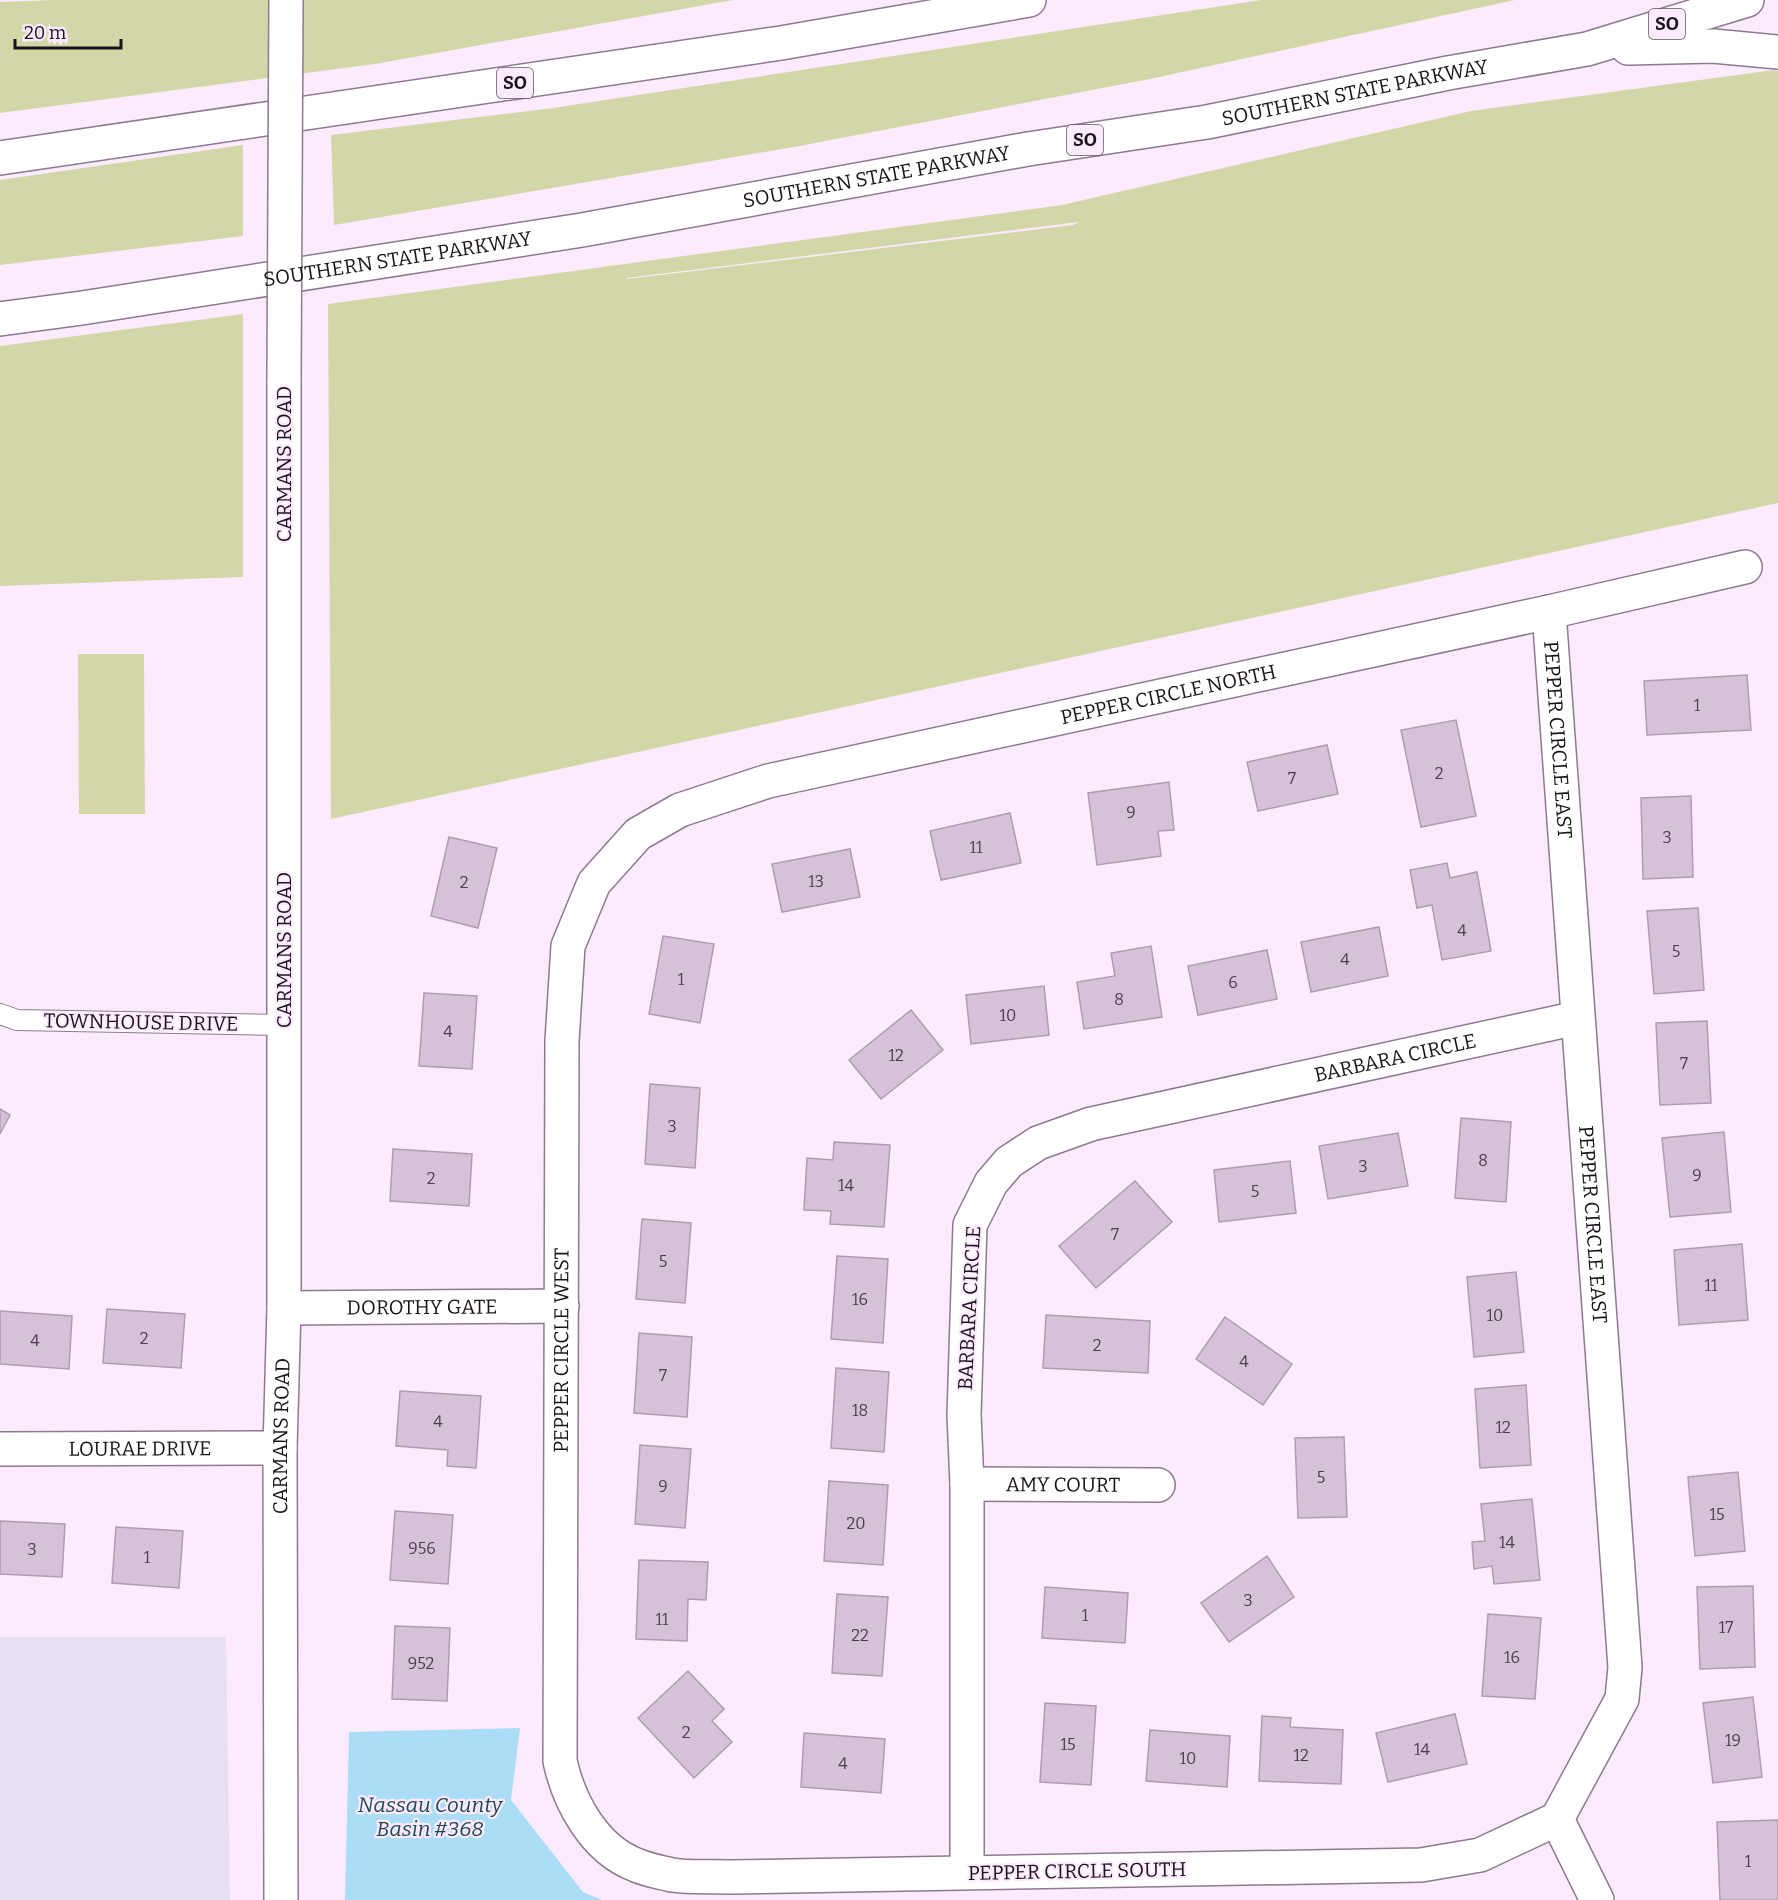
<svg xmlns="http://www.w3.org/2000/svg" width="1778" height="1900" viewBox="0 0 1778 1900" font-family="Bitter,serif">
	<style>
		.education { fill: #e7e0f5 }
		.green { fill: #d3d7a8; fill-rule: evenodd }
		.water { fill: #abdef6 }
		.building { fill: #d6c2d8; stroke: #b09cb2; stroke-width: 1.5 }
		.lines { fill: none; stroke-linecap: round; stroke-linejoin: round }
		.lane-casing { stroke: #8d7a8e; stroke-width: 22 }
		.street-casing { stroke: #8d7a8e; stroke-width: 36 }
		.secondary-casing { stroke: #8d7a8e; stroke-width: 36 }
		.highway-casing { stroke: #8d7a8e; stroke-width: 36 }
		.lane { stroke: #fff; stroke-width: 20 }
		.street { stroke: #fff; stroke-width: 33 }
		.secondary { stroke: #fff; stroke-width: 33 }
		.highway { stroke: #fff; stroke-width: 33 }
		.secondary-bridge-casing { stroke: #8d7a8e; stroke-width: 36; stroke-linecap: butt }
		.secondary-bridge { stroke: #fff; stroke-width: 33 }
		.labels { text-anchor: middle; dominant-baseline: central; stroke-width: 4.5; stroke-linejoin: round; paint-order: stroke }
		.number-label { font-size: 16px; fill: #493f4a }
		.shield { fill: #fcebfe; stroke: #5e545e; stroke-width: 1.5 }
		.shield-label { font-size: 18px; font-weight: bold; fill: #1a131a }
		.street-label { font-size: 20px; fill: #1a131a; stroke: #fcebfe }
		.water-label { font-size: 21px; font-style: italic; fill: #1e4657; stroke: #fcebfe }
	</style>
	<rect width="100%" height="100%" fill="#fcebfe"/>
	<polygon class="education" points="0,1637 226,1637 230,1900 0,1900"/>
	<g class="green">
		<polygon points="53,0 733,0 375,64 0,113 0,2"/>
		<polygon points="1261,0 1515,0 1150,79 794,147 334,225 331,135 553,108"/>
		<path d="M1774 70 1778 71V503L331 819 328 304 1062 205 1471 111ZM1079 222 1073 225 627 279V278Z"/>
		<polygon points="243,145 243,236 0,265 0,180"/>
		<polygon points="243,314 243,577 0,586 0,346"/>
		<polygon points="78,654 144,654 145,814 79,814"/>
	</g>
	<polygon class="water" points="520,1728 511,1800 583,1892 602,1900 345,1900 349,1732"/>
	<g class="building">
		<polygon points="1747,675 1751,730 1647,735 1644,681"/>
		<polygon points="1456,720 1476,816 1421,827 1401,730"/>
		<polygon points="1327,745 1338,794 1258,811 1247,762"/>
		<polygon points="1169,782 1174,830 1158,831 1161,856 1097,865 1088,793"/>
		<polygon points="1691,796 1693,877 1643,879 1641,798"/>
		<polygon points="1010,813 1021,863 941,880 930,831"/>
		<polygon points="449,837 497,848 478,928 431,916"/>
		<polygon points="850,849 860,897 782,912 772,864"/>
		<polygon points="1447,863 1450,878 1477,872 1491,951 1442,960 1432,905 1417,908 1410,870"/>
		<polygon points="1698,908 1704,990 1654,994 1647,911"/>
		<polygon points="1379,927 1388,976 1311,992 1301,942"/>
		<polygon points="663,936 714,944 700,1023 649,1014"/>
		<polygon points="1151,946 1162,1017 1084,1029 1077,982 1115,976 1111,953"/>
		<polygon points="1267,950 1277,999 1198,1015 1188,966"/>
		<polygon points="1044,986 1049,1035 971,1044 966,995"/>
		<polygon points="424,993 477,996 472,1069 419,1066"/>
		<polygon points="911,1010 943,1050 881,1099 849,1060"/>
		<polygon points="1707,1021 1711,1103 1660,1105 1656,1023"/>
		<polygon points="650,1084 700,1088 695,1168 645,1164"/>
		<polygon points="0,1109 10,1115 0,1134"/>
		<polygon points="1461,1118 1511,1122 1506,1202 1455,1198"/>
		<polygon points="1724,1132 1731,1212 1670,1217 1662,1138"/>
		<polygon points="1398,1133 1408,1186 1328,1199 1319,1146"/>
		<polygon points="834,1142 890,1145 884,1227 830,1224 831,1211 804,1210 807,1158 833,1160"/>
		<polygon points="393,1149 472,1154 469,1206 390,1201"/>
		<polygon points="1290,1161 1296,1213 1219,1222 1214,1170"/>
		<polygon points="1135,1181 1172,1222 1096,1288 1059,1246"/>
		<polygon points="642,1219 691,1223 685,1303 636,1299"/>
		<polygon points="1742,1244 1748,1320 1679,1325 1674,1250"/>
		<polygon points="837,1256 888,1259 883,1343 831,1339"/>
		<polygon points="1516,1272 1524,1352 1474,1357 1467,1277"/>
		<polygon points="107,1309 185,1314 181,1368 103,1363"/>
		<polygon points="0,1311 72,1316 69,1369 0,1364"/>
		<polygon points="1046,1315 1150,1321 1148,1373 1043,1368"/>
		<polygon points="1225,1317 1292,1364 1263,1405 1196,1359"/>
		<polygon points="639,1333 692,1337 687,1417 634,1413"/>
		<polygon points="836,1368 889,1372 884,1452 831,1448"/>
		<polygon points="1526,1385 1531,1465 1480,1468 1475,1389"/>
		<polygon points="400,1391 481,1396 476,1468 447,1466 448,1450 396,1446"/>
		<polygon points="1344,1437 1347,1517 1298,1518 1295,1438"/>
		<polygon points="640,1445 691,1449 685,1528 635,1524"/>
		<polygon points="1738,1472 1745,1551 1695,1556 1688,1477"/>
		<polygon points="829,1481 888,1485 883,1565 824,1561"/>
		<polygon points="1532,1499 1540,1580 1494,1584 1492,1566 1474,1569 1472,1542 1485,1541 1481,1504"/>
		<polygon points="395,1511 453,1515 448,1584 390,1580"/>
		<polygon points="0,1521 65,1524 62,1577 0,1574"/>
		<polygon points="116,1527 183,1531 179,1588 112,1583"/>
		<polygon points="1267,1556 1294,1597 1229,1642 1201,1603"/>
		<polygon points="639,1560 708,1562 706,1600 688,1599 687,1641 636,1639"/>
		<polygon points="1753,1586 1755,1667 1700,1669 1697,1587"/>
		<polygon points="1045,1587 1128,1593 1125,1643 1042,1638"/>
		<polygon points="837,1594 888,1597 882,1676 832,1673"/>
		<polygon points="1488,1614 1541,1618 1535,1699 1482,1696"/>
		<polygon points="395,1626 450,1628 447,1701 392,1699"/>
		<polygon points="688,1671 724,1709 712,1721 732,1742 694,1778 638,1718"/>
		<polygon points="1753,1697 1762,1777 1713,1783 1703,1703"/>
		<polygon points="1045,1703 1096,1706 1091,1785 1040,1782"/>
		<polygon points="1455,1714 1467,1764 1388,1782 1376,1733"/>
		<polygon points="1262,1716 1291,1718 1290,1727 1343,1730 1341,1784 1259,1781"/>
		<polygon points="1150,1730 1230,1736 1227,1787 1146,1781"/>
		<polygon points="804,1733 885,1739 881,1793 801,1787"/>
		<polygon points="1778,1820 1778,1900 1720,1900 1717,1822"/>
	</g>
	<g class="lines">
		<defs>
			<polyline id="lane" points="0,1014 17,1020 283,1025"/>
			<g id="street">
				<path id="s1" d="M1549 612 1625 1667 1622 1699 1557 1819"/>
				<path id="s2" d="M284 1308 562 1306"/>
				<path id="s3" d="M0 1449 280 1448"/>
				<path id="s4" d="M967 1484 1158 1485"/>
				<path id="s5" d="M1557 1819 1480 1855 1421 1865 732 1877C712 1876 691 1878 672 1875 660 1872 647 1870 636 1865 594 1849 569 1802 560 1761L562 1041 568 946 594 883 638 834 680 810 768 781 1549 612 1745 567"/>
				<polyline points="1557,1819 1597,1900"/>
				<path id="s6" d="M967 1872V1484L964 1415 970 1225 991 1183 1009 1162 1038 1143 1091 1124 1577 1018"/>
			</g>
			<g id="secondary">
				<path id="s7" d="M281 1900 280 1448 284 1308V380"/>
			</g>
			<g id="highway">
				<polyline points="1628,48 1713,46 1778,52"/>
				<polyline points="0,158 781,43 1029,0"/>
				<path id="s8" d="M0 319 82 308 582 230 1028 149 1207 122 1448 73 1587 49 1747 0"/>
			</g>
		</defs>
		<use href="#lane" class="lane-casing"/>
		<use href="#street" class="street-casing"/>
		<use href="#secondary" class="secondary-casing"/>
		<use href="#highway" class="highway-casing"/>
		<use href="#lane" class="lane"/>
		<use href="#street" class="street"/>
		<use href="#secondary" class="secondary"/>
		<use href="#highway" class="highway"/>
		<defs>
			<polyline id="secondary-bridge" points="284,380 286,0"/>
		</defs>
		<use href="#secondary-bridge" class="secondary-bridge-casing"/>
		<use href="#secondary-bridge" class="secondary-bridge"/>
	</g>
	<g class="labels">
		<g class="number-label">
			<text x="1697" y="705">1</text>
			<text x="1439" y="773">2</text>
			<text x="1292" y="778">7</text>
			<text x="1131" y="812">9</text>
			<text x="1667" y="837">3</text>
			<text x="976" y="847">11</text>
			<text x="816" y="881">13</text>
			<text x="464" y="882">2</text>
			<text x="1462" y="930">4</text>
			<text x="1676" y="951">5</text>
			<text x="1345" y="959">4</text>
			<text x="681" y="979">1</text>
			<text x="1233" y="982">6</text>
			<text x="1119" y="999">8</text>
			<text x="1008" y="1015">10</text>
			<text x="448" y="1031">4</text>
			<text x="896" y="1055">12</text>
			<text x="1684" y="1063">7</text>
			<text x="672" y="1126">3</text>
			<text x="1483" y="1160">8</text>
			<text x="1363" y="1166">3</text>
			<text x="1697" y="1175">9</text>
			<text x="431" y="1178">2</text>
			<text x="846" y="1185">14</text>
			<text x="1255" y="1191">5</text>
			<text x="1115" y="1234">7</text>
			<text x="663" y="1261">5</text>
			<text x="1711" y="1285">11</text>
			<text x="860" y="1299">16</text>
			<text x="1495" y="1315">10</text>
			<text x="144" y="1338">2</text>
			<text x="35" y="1340">4</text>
			<text x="1097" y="1345">2</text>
			<text x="1244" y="1361">4</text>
			<text x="663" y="1375">7</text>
			<text x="860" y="1410">18</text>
			<text x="438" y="1421">4</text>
			<text x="1503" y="1427">12</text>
			<text x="1321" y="1477">5</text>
			<text x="663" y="1486">9</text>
			<text x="1717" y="1514">15</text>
			<text x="856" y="1523">20</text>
			<text x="1507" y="1542">14</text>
			<text x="422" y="1548">956</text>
			<text x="32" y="1549">3</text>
			<text x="147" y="1557">1</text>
			<text x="1248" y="1600">3</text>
			<text x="1085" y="1615">1</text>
			<text x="662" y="1619">11</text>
			<text x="1726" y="1627">17</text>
			<text x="860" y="1635">22</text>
			<text x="1512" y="1657">16</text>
			<text x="421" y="1663">952</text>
			<text x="686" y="1732">2</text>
			<text x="1733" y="1740">19</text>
			<text x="1068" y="1744">15</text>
			<text x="1422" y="1749">14</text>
			<text x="1301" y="1755">12</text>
			<text x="1188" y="1758">10</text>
			<text x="843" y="1763">4</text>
			<text x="1748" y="1861">1</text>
		</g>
		<g class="shield">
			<rect x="1649" y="9" width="36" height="30" rx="4.5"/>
			<rect x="497" y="68" width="36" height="30" rx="4.5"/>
			<rect x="1067" y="125" width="36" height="30" rx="4.5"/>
		</g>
		<g class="shield-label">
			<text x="1667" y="24">SO</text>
			<text x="515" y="83">SO</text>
			<text x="1085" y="140">SO</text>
		</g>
		<g class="street-label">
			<text stroke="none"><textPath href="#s8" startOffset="1374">SOUTHERN STATE PARKWAY</textPath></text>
			<text stroke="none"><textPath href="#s8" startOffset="888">SOUTHERN STATE PARKWAY</textPath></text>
			<text stroke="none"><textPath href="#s8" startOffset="402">SOUTHERN STATE PARKWAY</textPath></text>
			<text transform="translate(284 464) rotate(-90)">CARMANS ROAD</text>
			<text stroke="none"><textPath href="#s5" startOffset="2565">PEPPER CIRCLE NORTH</textPath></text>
			<text stroke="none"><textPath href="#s1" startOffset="128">PEPPER CIRCLE EAST</textPath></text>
			<text transform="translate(284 950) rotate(-90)">CARMANS ROAD</text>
			<text transform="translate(141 1022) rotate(1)">TOWNHOUSE DRIVE</text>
			<text stroke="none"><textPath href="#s6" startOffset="1124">BARBARA CIRCLE</textPath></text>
			<text stroke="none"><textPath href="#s1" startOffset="614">PEPPER CIRCLE EAST</textPath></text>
			<text stroke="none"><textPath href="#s2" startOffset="138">DOROTHY GATE</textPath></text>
			<text transform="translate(969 1308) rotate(-87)">BARBARA CIRCLE</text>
			<text stroke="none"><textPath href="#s5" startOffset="1476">PEPPER CIRCLE WEST</textPath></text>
			<text stroke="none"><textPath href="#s7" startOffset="464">CARMANS ROAD</textPath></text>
			<text stroke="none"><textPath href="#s3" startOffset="140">LOURAE DRIVE</textPath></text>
			<text stroke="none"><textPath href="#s4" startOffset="96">AMY COURT</textPath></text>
			<text transform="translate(1077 1871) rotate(-1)">PEPPER CIRCLE SOUTH</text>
		</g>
		<g class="water-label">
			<text x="430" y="1805">Nassau County<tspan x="430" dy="24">Basin #368</tspan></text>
		</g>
	</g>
	<path d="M15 39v9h106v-9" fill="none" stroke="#1a131a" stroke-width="3"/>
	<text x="24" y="39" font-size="18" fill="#1a131a" stroke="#fcebfe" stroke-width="4.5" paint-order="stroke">20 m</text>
</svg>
